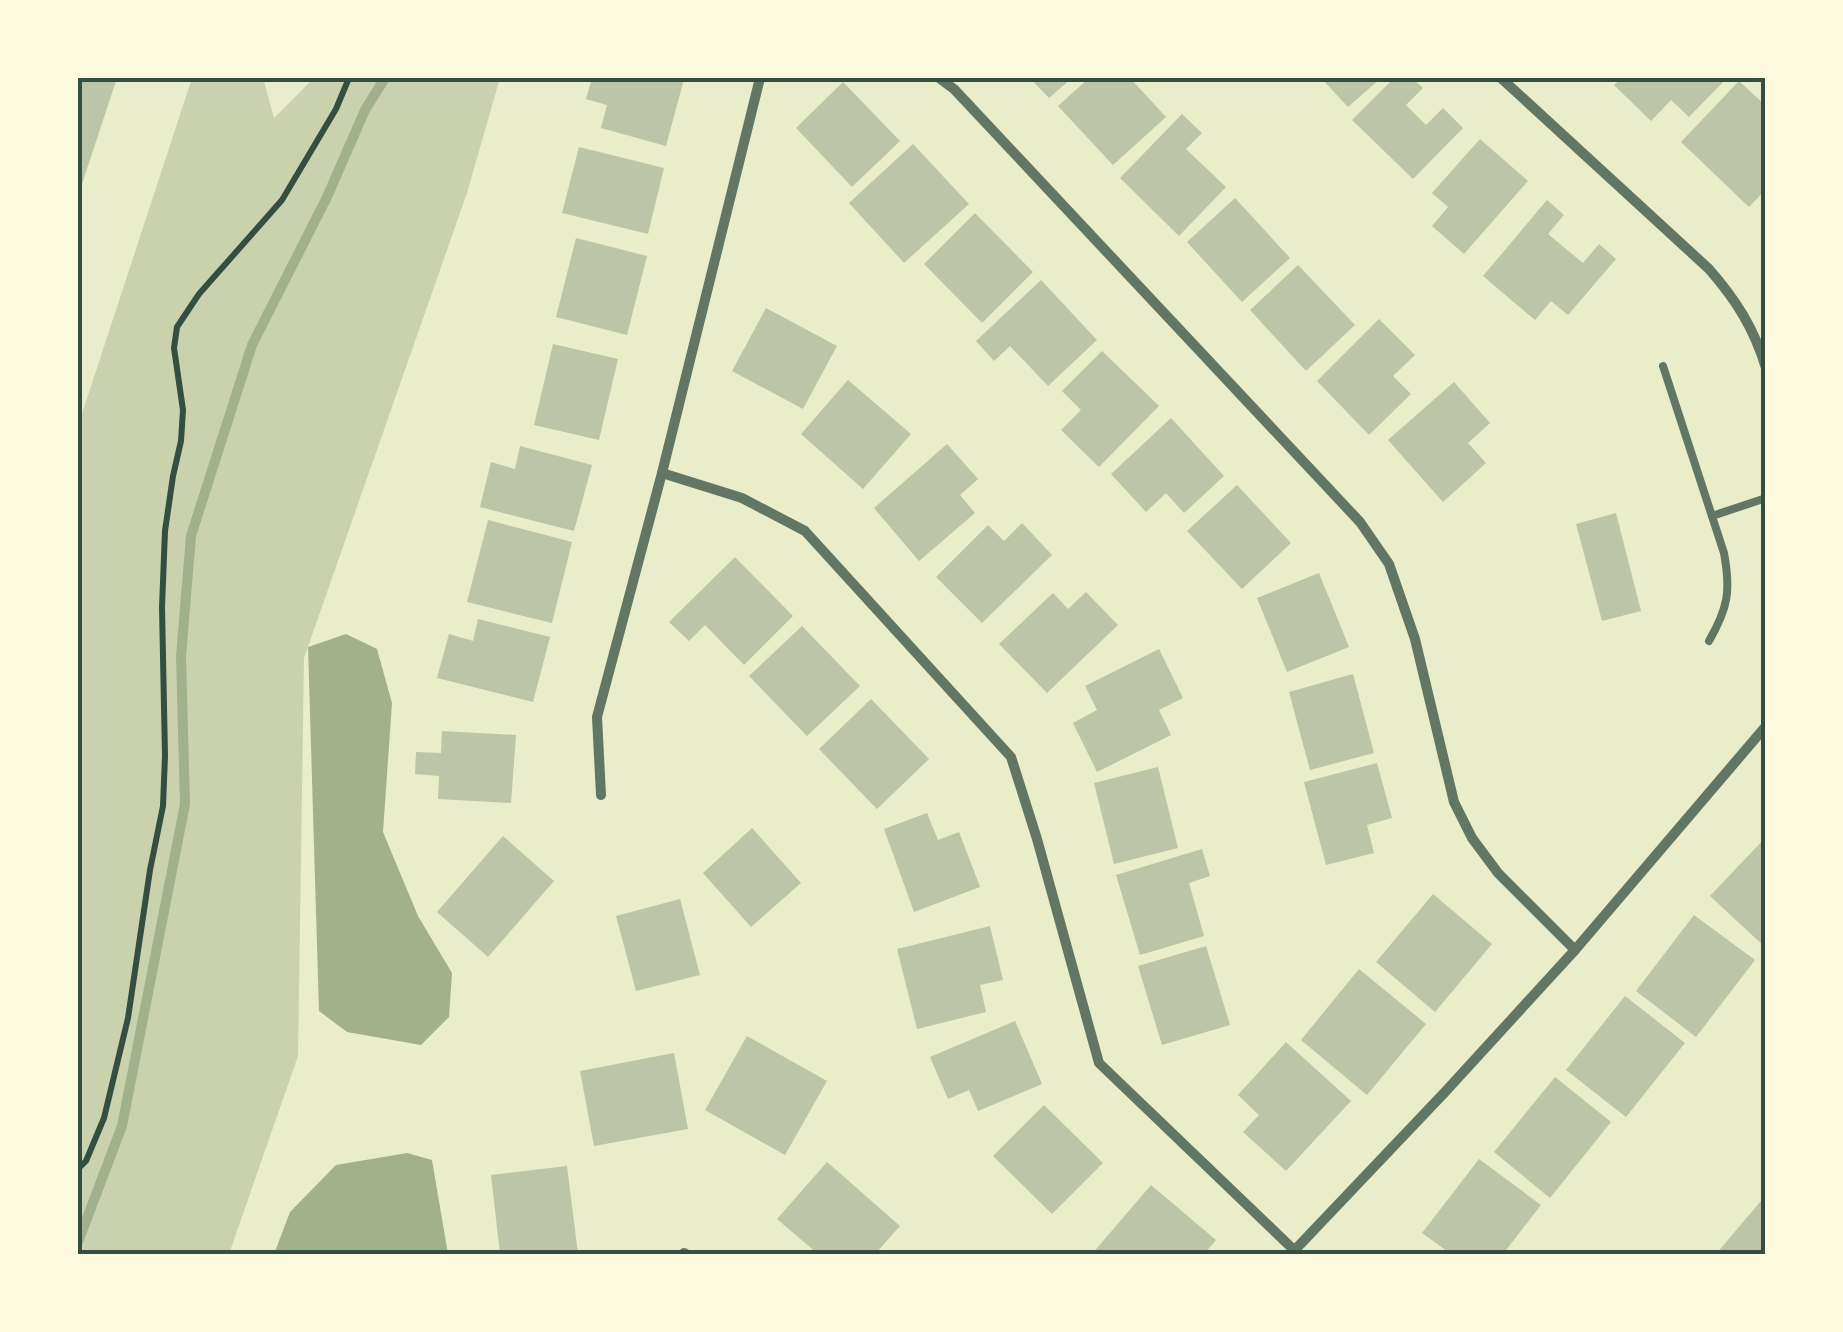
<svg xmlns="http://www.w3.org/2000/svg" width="1843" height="1332" viewBox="0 0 1843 1332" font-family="'PT Serif',serif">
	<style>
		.green { fill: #cad2ad }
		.water { fill: #a3b18a }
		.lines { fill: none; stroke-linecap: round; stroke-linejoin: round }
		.stream { stroke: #a3b18a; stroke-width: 10 }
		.building { fill: #bcc5a7 }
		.path { stroke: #344e41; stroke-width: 6 }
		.service { stroke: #617663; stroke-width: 8 }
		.minor { stroke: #617663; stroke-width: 10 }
		.neatline { fill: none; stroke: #344e41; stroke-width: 4 }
	</style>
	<rect width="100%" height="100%" fill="#e9edc9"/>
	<polygon class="green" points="192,78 263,78 274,118 314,78 500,78 467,193 304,658 298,1056 229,1254 78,1254 78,426"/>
	<g class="water">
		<polygon points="346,634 377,649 392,703 383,832 418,916 452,973 449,1017 421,1045 347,1032 319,1011 308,647"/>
		<polygon points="407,1153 432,1160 448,1254 274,1254 290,1212 336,1165"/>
	</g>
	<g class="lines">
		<polyline class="stream" points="78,1242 122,1126 185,804 181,656 191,536 252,345 327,197 365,110 385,78"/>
	</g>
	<g class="building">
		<polygon points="78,78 117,78 78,196"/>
		<polygon points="592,78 677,78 684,79 666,146 601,128 607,105 586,99"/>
		<polygon points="1030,78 1072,78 1049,98"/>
		<polygon points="1089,78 1130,78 1166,117 1113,165 1058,106"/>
		<polygon points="1321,78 1381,78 1348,107"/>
		<polygon points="1394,78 1412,78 1423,88 1406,105 1426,125 1443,108 1463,128 1413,179 1352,120"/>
		<polygon points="1622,78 1727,78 1689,117 1671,100 1651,121 1614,85"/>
		<polygon points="1739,81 1766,106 1766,189 1749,207 1681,142"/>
		<polygon points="843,82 900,141 852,187 796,128"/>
		<polygon points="1182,114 1202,133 1186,149 1226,187 1179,236 1120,178"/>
		<polygon points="1480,139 1528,181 1464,254 1432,226 1448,207 1432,193"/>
		<polygon points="913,144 969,204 904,263 849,203"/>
		<polygon points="579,147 664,168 648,234 562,213"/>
		<polygon points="1235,198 1290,258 1242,302 1187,242"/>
		<polygon points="1547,200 1564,215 1548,234 1583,263 1599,244 1616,259 1568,315 1551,301 1535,320 1483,276"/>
		<polygon points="975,213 1033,272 982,323 924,264"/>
		<polygon points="576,238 647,256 627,335 556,317"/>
		<polygon points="1298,265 1355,325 1306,371 1250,310"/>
		<polygon points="1041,280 1097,340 1048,386 1010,346 994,361 976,341"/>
		<polygon points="766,308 837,346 803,409 732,371"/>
		<polygon points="1379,319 1415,355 1393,376 1411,394 1369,435 1317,381"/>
		<polygon points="553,344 618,359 599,440 534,425"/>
		<polygon points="1102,351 1159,406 1099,467 1061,430 1081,410 1062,391"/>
		<polygon points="848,380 911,434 863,489 801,434"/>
		<polygon points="1454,382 1490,423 1468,443 1486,463 1443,502 1388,440"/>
		<polygon points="1171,418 1224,476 1184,513 1166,493 1146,512 1111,474"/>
		<polygon points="947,444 978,479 960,495 975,513 919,561 874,508"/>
		<polygon points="520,446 592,465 574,531 480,507 491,462 515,469"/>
		<polygon points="1237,485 1291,543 1242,589 1187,531"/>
		<polygon points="1616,513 1641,611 1602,621 1576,524"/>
		<polygon points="488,520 572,542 552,623 467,602"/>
		<polygon points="1022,523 1052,555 982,623 936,577 988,525 1004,541"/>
		<polygon points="735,557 793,616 744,665 705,625 689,641 669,622"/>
		<polygon points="1319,573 1349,647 1287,672 1257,598"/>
		<polygon points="1086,592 1118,625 1047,693 999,644 1053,593 1068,609"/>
		<polygon points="478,619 550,637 533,702 437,678 449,634 473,641"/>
		<polygon points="802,626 860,686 807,736 749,676"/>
		<polygon points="1159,649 1183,698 1159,710 1171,735 1097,772 1073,723 1097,710 1085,686"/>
		<polygon points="1353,674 1374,753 1310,770 1289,692"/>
		<polygon points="871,699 929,759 877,809 819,749"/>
		<polygon points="442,731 516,735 511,803 438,799 439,776 415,774 416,752 441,753"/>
		<polygon points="1377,763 1392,818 1367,825 1374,853 1326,865 1304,782"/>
		<polygon points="1158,767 1178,848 1114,864 1094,783"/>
		<polygon points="927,813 938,840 959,832 980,887 914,912 884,829"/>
		<polygon points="752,828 801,883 751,927 703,873"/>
		<polygon points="503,836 554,881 488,957 437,912"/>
		<polygon points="1766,837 1766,948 1710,896"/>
		<polygon points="1202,849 1210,876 1189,883 1204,936 1140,955 1116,875"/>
		<polygon points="1433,894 1492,944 1435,1012 1376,962"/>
		<polygon points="680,899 700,975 636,991 616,916"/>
		<polygon points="1694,915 1755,960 1696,1037 1636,991"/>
		<polygon points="990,926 1003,980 980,985 986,1012 917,1029 897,949"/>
		<polygon points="1206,946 1230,1025 1162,1045 1138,966"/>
		<polygon points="1359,969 1426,1024 1367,1095 1301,1040"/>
		<polygon points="1625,996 1685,1043 1626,1117 1566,1070"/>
		<polygon points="1015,1021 1042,1084 978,1111 969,1090 948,1099 930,1057"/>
		<polygon points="747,1036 827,1081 785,1155 705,1110"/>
		<polygon points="1286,1042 1351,1101 1286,1171 1243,1132 1259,1115 1238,1095"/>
		<polygon points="674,1053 688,1129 594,1146 580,1071"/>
		<polygon points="1555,1077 1611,1122 1550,1198 1494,1152"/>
		<polygon points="1044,1105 1103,1163 1052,1214 993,1156"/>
		<polygon points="1479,1159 1541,1205 1503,1254 1451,1254 1422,1233"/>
		<polygon points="827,1162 900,1226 875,1254 818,1254 777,1219"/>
		<polygon points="567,1166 578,1254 500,1254 491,1175"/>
		<polygon points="1151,1185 1216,1240 1204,1254 1092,1254"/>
		<polygon points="1766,1195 1766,1254 1716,1254"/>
	</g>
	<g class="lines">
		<polyline class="path" points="78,1169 86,1161 104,1118 128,1018 150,870 163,806 165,756 162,607 165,531 173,476 181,441 183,410 174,348 177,327 199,294 282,200 336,109 349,78"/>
		<g class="service">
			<path d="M1663 366 1724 553C1731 591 1728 608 1709 641"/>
			<polyline points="1712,516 1766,498"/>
		</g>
		<g class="minor">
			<polyline points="939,78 954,89 1360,522 1389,564 1415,639 1454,802 1472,838 1498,873 1575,950"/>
			<path d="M1501 78 1709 269C1736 300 1754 328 1766 368"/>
			<polyline points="662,473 742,498 805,531 1011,757 1037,839 1099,1063 1294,1250"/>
			<polyline points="601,795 597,717 662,473 760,78"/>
			<polyline points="684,1253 686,1254"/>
			<polyline points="1292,1253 1445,1092 1575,950 1766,726"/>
		</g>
	</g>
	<rect width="1843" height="1332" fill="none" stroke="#fefae0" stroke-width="160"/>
	<rect x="80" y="80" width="1683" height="1172" class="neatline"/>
</svg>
